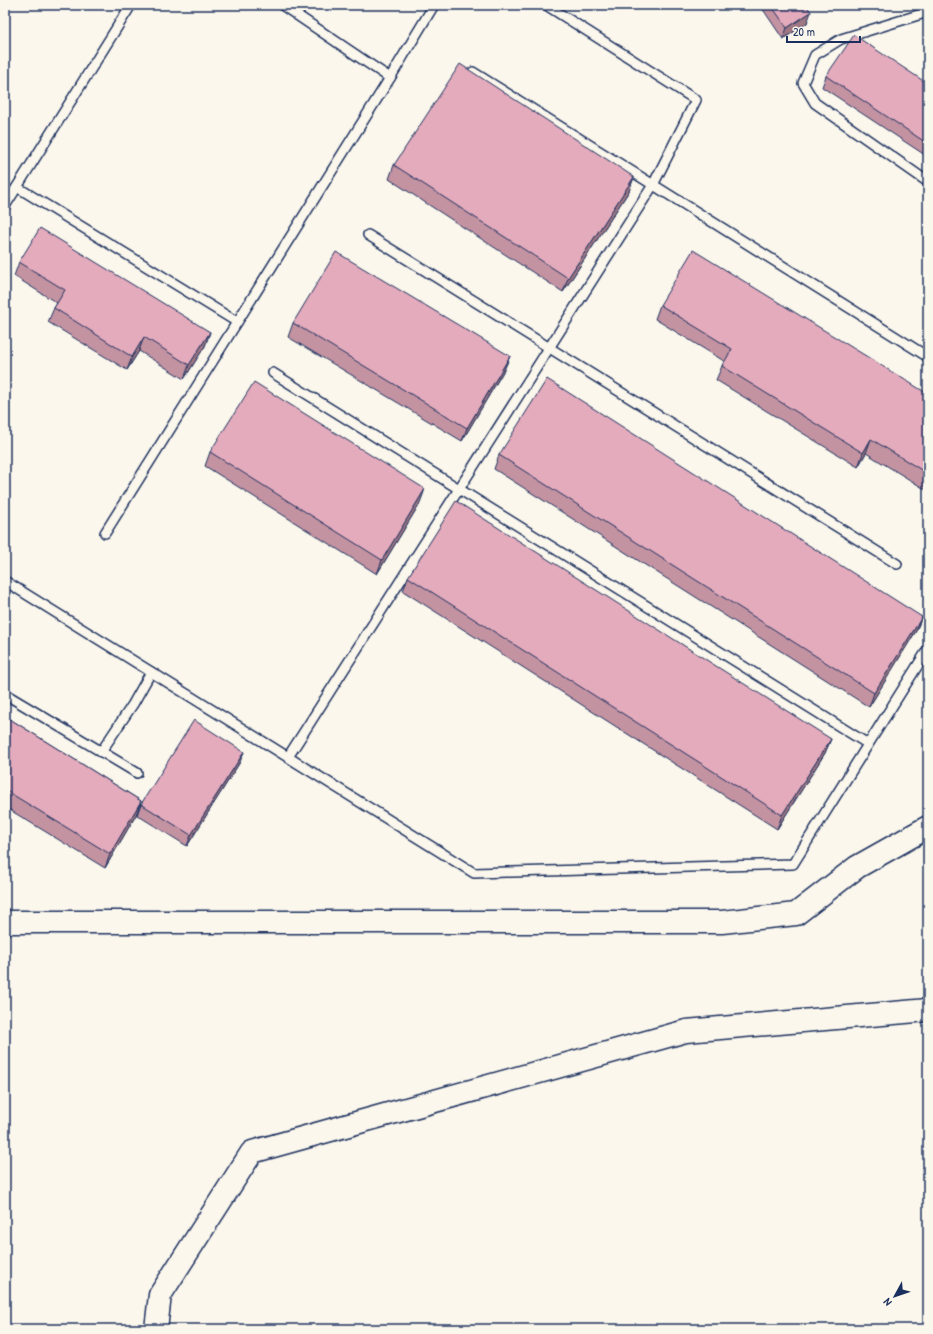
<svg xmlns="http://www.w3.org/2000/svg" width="933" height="1334" viewBox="0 0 933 1334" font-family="'Patrick Hand',sans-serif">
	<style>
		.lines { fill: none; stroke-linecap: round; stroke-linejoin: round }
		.lane-casing { stroke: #1b2f5e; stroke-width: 12 }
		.secondary-casing { stroke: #1b2f5e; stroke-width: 25 }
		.lane { stroke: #fbf7ec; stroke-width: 9 }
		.secondary { stroke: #fbf7ec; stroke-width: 22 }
		.wall { fill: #c493a2; stroke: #1b2f5e }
		.shaded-wall { fill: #a07884; stroke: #1b2f5e }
		.building { fill: #e4abbc; stroke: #1b2f5e }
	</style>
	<rect width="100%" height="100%" fill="#fbf7ec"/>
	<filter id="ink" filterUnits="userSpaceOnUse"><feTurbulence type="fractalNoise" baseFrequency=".025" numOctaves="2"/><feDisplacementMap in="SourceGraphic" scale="8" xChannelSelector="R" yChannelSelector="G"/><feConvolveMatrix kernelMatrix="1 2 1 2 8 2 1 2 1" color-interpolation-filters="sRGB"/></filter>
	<g filter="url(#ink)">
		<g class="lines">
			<defs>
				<g id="lane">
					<polyline points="282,5 390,78"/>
					<polyline points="928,12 841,39 815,55 803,83 815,103 928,182"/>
					<polyline points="473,72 928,357"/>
					<polyline points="17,187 237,322"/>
					<polyline points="5,206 131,5"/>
					<polyline points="368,235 897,564"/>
					<polyline points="273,373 868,744"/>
					<polyline points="105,533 390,78 434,5"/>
					<polyline points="5,581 474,873 793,864 928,649"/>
					<polyline points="5,694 137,773"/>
					<polyline points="101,752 133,704 151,672"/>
					<polyline points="288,757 653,185 696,100 546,5"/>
				</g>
				<g id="secondary">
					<polyline points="5,922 722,922 796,914 857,867 928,827"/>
					<polyline points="156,1329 160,1295 252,1152 686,1031 928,1010"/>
				</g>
			</defs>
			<use href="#lane" class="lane-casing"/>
			<use href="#secondary" class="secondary-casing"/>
			<use href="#lane" class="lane"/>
			<use href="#secondary" class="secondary"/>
		</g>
		<g class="wall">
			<polygon points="760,5 806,5 807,23 783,39"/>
			<polygon points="826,76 928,84 928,157 822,87"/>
			<polygon points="394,165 634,177 629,191 563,292 389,179"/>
			<polygon points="19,262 210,332 205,346 184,379 139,351 127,370 48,322 54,308 57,303 14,276"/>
			<polygon points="660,305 928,394 928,491 866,453 858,467 716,380 722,366 724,361 655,319"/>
			<polygon points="293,323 510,356 504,370 462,441 288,337"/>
			<polygon points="210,452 420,503 377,574 205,466"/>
			<polygon points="499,455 922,617 916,631 869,707 494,469"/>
			<polygon points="408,577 831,739 825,753 777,829 403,591"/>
			<polygon points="5,716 141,801 136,815 105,868 5,807"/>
			<polygon points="240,762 187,846 137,815 141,804"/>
		</g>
		<g class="shaded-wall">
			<polygon points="811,12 807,23 783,39 787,28"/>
			<polygon points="634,177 629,191 563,292 568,278"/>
			<polygon points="210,332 205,346 184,379 189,365"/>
			<polygon points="144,337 139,351 127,370 132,357"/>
			<polygon points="510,356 504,370 462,441 467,428"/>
			<polygon points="871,439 866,453 858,467 863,453"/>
			<polygon points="425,489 420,503 377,574 382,560"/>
			<polygon points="922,617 916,631 869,707 874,693"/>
			<polygon points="831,739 825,753 777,829 782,815"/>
			<polygon points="244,752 240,762 187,846 191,835"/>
			<polygon points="141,801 136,815 105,868 110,854"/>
		</g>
		<g class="building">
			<polygon points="771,5 806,5 811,12 787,28"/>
			<polygon points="854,35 928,84 928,144 826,76"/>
			<polygon points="460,64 634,177 568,278 394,165"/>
			<polygon points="40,228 210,332 189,365 144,337 132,357 54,308 65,290 19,262"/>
			<polygon points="693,250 928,394 928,474 871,439 863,453 722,366 732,349 660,305"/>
			<polygon points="336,252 510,356 467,428 293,323"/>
			<polygon points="547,379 922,617 874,693 499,455"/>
			<polygon points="254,382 425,489 382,560 210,452"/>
			<polygon points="456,501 831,739 782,815 408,577"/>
			<polygon points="5,716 141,801 110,854 5,790"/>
			<polygon points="194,720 244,752 191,835 141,804"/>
		</g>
	</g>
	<rect width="933" height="1334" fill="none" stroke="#fbf7ec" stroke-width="20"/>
	<rect x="10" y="10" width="913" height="1314" fill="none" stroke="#1b2f5e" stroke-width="1.5" filter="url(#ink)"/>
	<g transform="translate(895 1296) rotate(230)" stroke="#fbf7ec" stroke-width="3" paint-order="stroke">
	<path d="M0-3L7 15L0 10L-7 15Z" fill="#1b2f5e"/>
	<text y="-6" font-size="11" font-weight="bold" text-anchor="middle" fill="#1b2f5e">N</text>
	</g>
	<path d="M787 36v6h73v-6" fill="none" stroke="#1b2f5e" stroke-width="2"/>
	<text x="793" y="36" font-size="12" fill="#1b2f5e" stroke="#fbf7ec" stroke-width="3" paint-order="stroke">20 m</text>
</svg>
